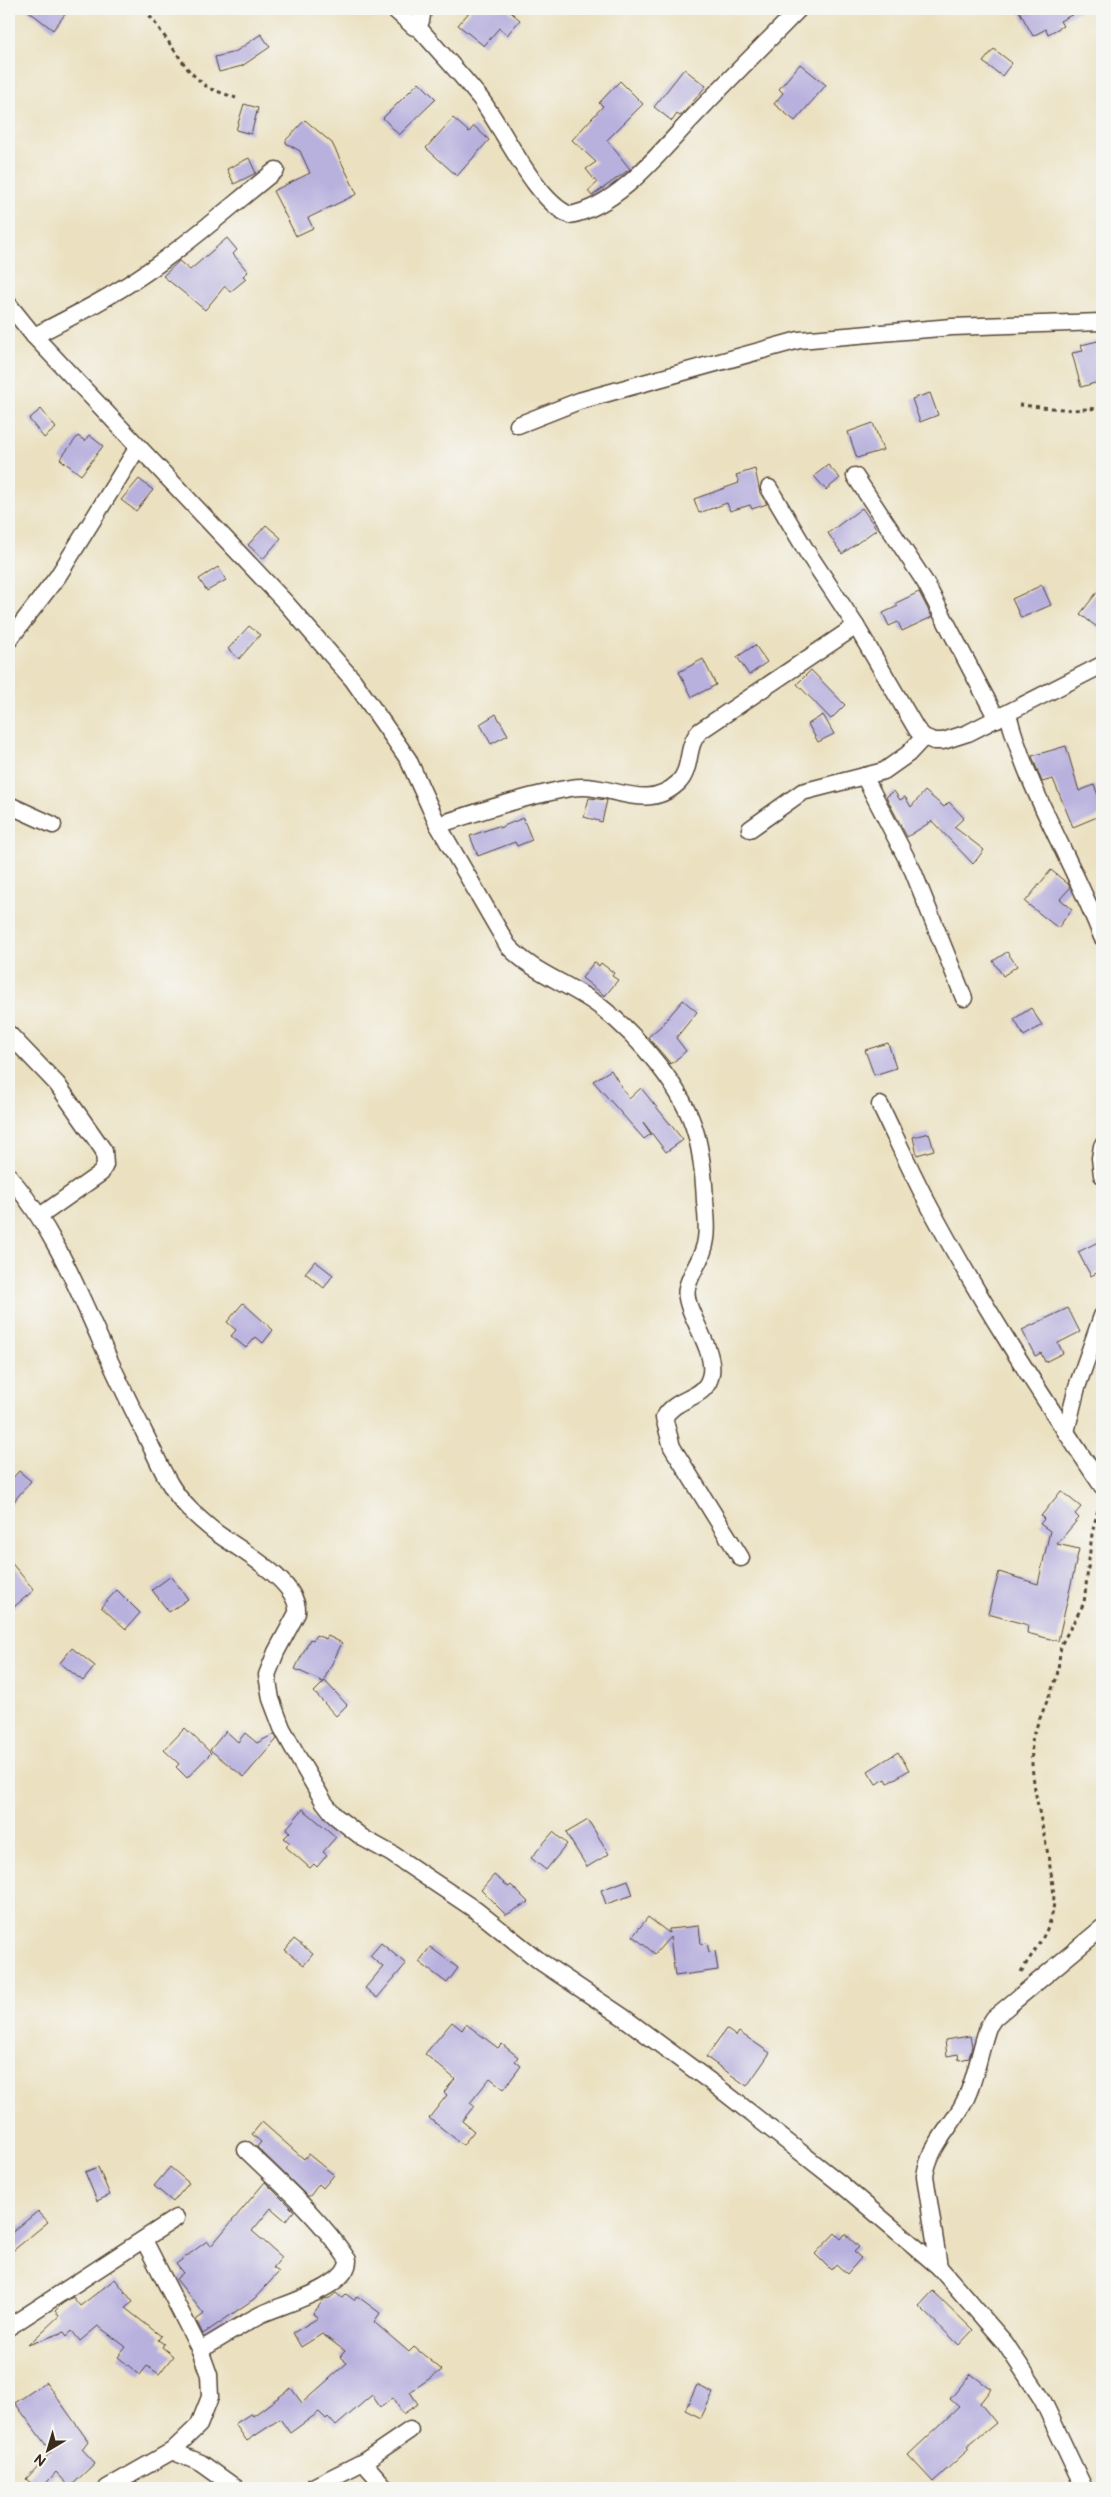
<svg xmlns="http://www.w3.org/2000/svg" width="1111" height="2497" viewBox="0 0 1111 2497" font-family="'Balsamiq Sans',sans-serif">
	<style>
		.building { fill: #b8b1de }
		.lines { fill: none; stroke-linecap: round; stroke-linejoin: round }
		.street-casing { stroke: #554536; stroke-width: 19 }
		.path { stroke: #554536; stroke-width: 3; stroke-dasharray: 4 4; stroke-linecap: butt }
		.street { stroke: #fff; stroke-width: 16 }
	</style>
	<rect width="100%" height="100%" fill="#f6f6f2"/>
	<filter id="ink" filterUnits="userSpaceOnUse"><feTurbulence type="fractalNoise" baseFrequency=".02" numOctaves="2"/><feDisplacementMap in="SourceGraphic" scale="10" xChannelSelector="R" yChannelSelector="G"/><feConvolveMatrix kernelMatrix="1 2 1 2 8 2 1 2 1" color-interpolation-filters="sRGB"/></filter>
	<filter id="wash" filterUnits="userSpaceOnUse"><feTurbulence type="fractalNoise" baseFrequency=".0096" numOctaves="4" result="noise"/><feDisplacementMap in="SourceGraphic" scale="20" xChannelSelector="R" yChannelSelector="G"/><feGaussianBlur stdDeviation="1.12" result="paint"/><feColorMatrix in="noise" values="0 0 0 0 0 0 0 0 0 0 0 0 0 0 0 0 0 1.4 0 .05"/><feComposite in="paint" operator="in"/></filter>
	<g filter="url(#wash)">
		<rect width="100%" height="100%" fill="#ebe1c1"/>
		<g id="blocks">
			<g class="building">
				<polygon points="26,9 69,9 53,30"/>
				<polygon points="472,9 507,9 520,20 507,35 499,28 484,46 458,25"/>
				<polygon points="1018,9 1083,9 1060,21 1063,26 1048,34 1046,29 1033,36"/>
				<polygon points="261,34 270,47 242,66 219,72 215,57 235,52"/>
				<polygon points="994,49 1012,63 1002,76 983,62"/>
				<polygon points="800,64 826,85 795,121 774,104 783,93 779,89"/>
				<polygon points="684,69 706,86 686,110 680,116 677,114 672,121 654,107"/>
				<polygon points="620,81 643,104 607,140 630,169 592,196 588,191 597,183 586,169 596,162 572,140 603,106 599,103"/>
				<polygon points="419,82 436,99 399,135 383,118"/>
				<polygon points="244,104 258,108 251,134 236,130"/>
				<polygon points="453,118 469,132 474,126 489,140 457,176 426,148"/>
				<polygon points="305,120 332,143 357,194 308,218 313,228 296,236 273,191 310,173 300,151 286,143 286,140"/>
				<polygon points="249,158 256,173 234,184 227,169"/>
				<polygon points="227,238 237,250 233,254 248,272 243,276 246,279 230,292 225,286 205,310 163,276 179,261 190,270"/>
				<polygon points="1102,340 1102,381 1081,387 1072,353 1083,351 1081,345"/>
				<polygon points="930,393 938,415 920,422 912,399"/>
				<polygon points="41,409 56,428 44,438 29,419"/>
				<polygon points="873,423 883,450 857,458 848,432"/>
				<polygon points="89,435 103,446 81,475 60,459 78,436 85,441"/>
				<polygon points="828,465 840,478 826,490 814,476"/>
				<polygon points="755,469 760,493 767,504 752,509 750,505 730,511 727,503 699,513 694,499 739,483 736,475"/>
				<polygon points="139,479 153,490 136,511 121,500"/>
				<polygon points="862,508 877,529 842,554 828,533"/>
				<polygon points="266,525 281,538 263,559 248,545"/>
				<polygon points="218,567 226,580 207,591 199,579"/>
				<polygon points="1042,585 1051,605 1021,618 1012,599"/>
				<polygon points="1102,586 1102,631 1080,614"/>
				<polygon points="919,592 932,617 902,631 898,622 889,626 883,613 898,606 896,603"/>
				<polygon points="249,626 260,635 239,659 228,649"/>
				<polygon points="755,645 767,662 749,675 737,657"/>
				<polygon points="703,659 716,685 692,697 679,672"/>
				<polygon points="811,670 845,705 831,719 797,684"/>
				<polygon points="496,714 508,735 491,744 480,724"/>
				<polygon points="823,715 834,734 818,742 808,724"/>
				<polygon points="1066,746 1079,791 1094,785 1102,805 1102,815 1073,827 1053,779 1042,782 1032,756"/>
				<polygon points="894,791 900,800 905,797 911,807 925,791 944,807 949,802 964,818 954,827 984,850 973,864 932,821 907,837 886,797"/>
				<polygon points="589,798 607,800 602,822 584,817"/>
				<polygon points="523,818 532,840 517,846 515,842 478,856 470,836 498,826 499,828"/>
				<polygon points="1051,870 1068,884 1070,888 1060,899 1072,909 1058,928 1025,902"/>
				<polygon points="1007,952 1017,966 1003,976 993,961"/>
				<polygon points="594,962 599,966 601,963 614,973 612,976 618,980 605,996 582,978"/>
				<polygon points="683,1000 697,1012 676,1038 686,1051 671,1064 648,1037 661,1026"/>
				<polygon points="1031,1008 1042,1025 1024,1036 1014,1019"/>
				<polygon points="888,1043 896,1068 874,1075 865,1050"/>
				<polygon points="611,1070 629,1099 641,1088 683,1140 666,1152 643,1122 651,1134 644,1139 593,1081"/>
				<polygon points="929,1133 934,1150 917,1155 913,1137"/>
				<polygon points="1102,1240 1102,1270 1091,1276 1078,1252"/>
				<polygon points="315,1261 333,1275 324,1288 305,1273"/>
				<polygon points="243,1303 273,1330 263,1343 256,1337 246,1348 231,1336 236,1330 227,1322"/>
				<polygon points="1068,1308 1080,1332 1058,1343 1063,1353 1045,1362 1041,1353 1035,1356 1022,1330"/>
				<polygon points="19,1471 31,1481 9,1507 9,1482"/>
				<polygon points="1061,1491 1081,1507 1075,1514 1079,1518 1057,1544 1079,1549 1058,1641 1027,1633 1028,1625 988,1614 999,1572 1038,1584 1050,1531 1040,1524 1044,1519 1041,1516"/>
				<polygon points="9,1560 34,1590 9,1611"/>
				<polygon points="171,1576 188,1599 169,1612 152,1590"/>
				<polygon points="117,1590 140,1613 126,1629 101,1607"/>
				<polygon points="316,1635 326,1639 328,1636 342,1643 323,1682 295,1669 310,1639 313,1640"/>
				<polygon points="72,1648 95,1666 83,1681 60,1663"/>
				<polygon points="325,1681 347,1705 336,1716 314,1692"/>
				<polygon points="185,1728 211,1753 187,1778 176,1767 179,1764 164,1750"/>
				<polygon points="226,1731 238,1742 245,1733 257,1743 274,1734 277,1739 244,1777 210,1750"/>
				<polygon points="898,1752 909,1770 888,1783 886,1779 876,1784 868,1771"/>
				<polygon points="303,1809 336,1837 323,1852 327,1855 317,1867 314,1864 310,1868 286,1847 290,1843 284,1838 290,1832 286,1829"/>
				<polygon points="588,1820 609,1854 587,1867 566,1833"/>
				<polygon points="553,1832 567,1844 546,1870 531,1858"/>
				<polygon points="494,1875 509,1887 511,1885 528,1902 506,1915 481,1890"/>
				<polygon points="628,1880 633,1895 606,1904 601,1890"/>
				<polygon points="648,1917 669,1933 669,1929 699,1926 701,1944 707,1943 709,1952 715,1951 718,1970 675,1976 670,1937 655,1954 633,1936"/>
				<polygon points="294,1939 313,1954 304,1965 285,1950"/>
				<polygon points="381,1943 406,1964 377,1998 365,1988 383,1967 370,1956"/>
				<polygon points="430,1947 458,1968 447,1983 419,1962"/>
				<polygon points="452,2022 462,2030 466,2024 498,2048 502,2044 518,2057 515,2061 521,2066 504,2089 490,2078 470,2103 474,2106 462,2121 474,2131 463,2145 429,2118 447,2095 444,2092 455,2079 425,2054"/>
				<polygon points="726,2029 736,2036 739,2032 770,2053 747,2086 706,2057"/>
				<polygon points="970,2036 972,2046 969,2058 959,2060 958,2054 947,2056 945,2040"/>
				<polygon points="262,2122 304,2159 308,2154 334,2175 323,2188 319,2184 310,2196 307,2196 257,2147 261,2142 252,2134"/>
				<polygon points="98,2167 110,2195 97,2201 85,2172"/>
				<polygon points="170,2167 189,2183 173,2202 154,2186"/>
				<polygon points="265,2182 294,2211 286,2221 271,2208 252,2231 282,2257 273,2268 279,2272 254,2299 203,2334 196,2320 204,2314 176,2279 183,2273 176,2264 207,2241 211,2246"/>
				<polygon points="38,2211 48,2222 9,2254 9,2235"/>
				<polygon points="835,2233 841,2239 845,2234 859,2247 854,2252 861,2258 847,2274 836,2264 831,2270 815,2254"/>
				<polygon points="115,2279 133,2302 125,2308 161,2336 158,2340 164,2344 162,2347 173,2356 159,2374 147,2366 140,2375 118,2357 126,2347 98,2326 80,2341 72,2331 67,2336 64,2332 28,2345 59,2316 55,2311 62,2304 73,2297 80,2306"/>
				<polygon points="933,2291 973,2330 959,2345 919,2306"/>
				<polygon points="336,2293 342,2298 346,2294 354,2300 357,2296 380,2313 374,2322 409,2352 414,2347 442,2370 410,2392 418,2404 403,2414 393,2398 380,2407 372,2395 336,2426 328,2417 326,2419 319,2412 290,2433 280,2419 247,2441 235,2424 250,2414 253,2416 291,2388 302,2403 347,2363 340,2357 345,2351 322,2334 301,2347 293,2333 318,2318 313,2314 324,2299 330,2298"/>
				<polygon points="971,2374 991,2389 980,2403 996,2423 967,2447 969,2449 933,2482 908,2455 959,2407 950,2399"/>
				<polygon points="46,2382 88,2441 82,2449 95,2463 70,2487 56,2472 42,2488 37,2488 26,2479 51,2452 15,2403"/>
				<polygon points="697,2385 713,2393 701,2418 685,2410"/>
			</g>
		</g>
	</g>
	<g filter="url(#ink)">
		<use href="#blocks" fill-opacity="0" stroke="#554536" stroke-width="1"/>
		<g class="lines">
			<defs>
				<g id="street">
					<polyline points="394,9 414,27 421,21 423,9"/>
					<path d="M417 26C438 50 460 73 480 98 504 129 535 201 570 215 621 205 662 149 697 113 730 78 765 44 799 9"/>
					<path d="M9 305 34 336 286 603 353 680 408 759 438 825 508 946C535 975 572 984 602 1008 638 1036 684 1089 696 1134 702 1156 704 1179 705 1201 706 1213 708 1227 706 1239 704 1258 691 1270 687 1288 682 1309 715 1346 711 1373 707 1401 677 1395 664 1418L672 1447 741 1558"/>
					<path d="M34 336C71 317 109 298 144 274 190 243 232 205 276 170"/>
					<polyline points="518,425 579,401 799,340 952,327 1102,322"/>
					<polyline points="855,476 925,582 997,719"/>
					<polyline points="769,488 807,552 856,626 917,730 924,737 934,741 943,741 968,733 1102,665"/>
					<polyline points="9,640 58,576 138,447"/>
					<path d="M1008 714C1028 792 1073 861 1102 937"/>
					<polyline points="864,776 913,871 964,998"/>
					<polyline points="9,805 53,825"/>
					<path d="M438 825C471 814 504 803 538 795 552 792 567 787 583 787 616 787 648 811 678 783 693 768 685 746 700 731L856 626"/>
					<polyline points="750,829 802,792 884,771 908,754 924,737"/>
					<polyline points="9,1034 57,1084 104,1151 105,1165 101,1173 40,1216"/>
					<path d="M880 1105C895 1136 909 1167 925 1198 977 1297 1039 1392 1102 1486"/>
					<polyline points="1102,1146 1100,1158 1102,1175"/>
					<path d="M9 1176C51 1226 73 1278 99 1337 114 1371 130 1404 146 1436 154 1452 161 1469 170 1484 181 1503 197 1517 214 1531 236 1548 300 1581 297 1613L276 1652 267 1675 271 1699 282 1728 299 1759 324 1802 335 1816 363 1838 392 1854 477 1911 541 1962 623 2017 715 2085 841 2184 939 2267 1005 2343 1042 2399 1084 2488"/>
					<polyline points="1066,1432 1077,1387 1102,1316"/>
					<path d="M939 2267 925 2176C929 2148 947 2132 961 2108 975 2084 979 2053 988 2027L994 2018 1102 1928"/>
					<polyline points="9,2327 176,2218"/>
					<path d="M200 2350C220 2339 240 2325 260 2315 280 2305 349 2288 348 2260 320 2218 282 2185 246 2150"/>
					<polyline points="172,2451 201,2463 236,2488"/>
					<polyline points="363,2462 386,2488"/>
					<polyline points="107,2488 172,2451 199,2425 210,2397 209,2375 200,2350 144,2240"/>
					<polyline points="311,2488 363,2462 410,2430"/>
				</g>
			</defs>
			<use href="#street" class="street-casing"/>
			<g class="path">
				<polyline points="145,9 190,72 208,88 236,98"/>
				<polyline points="1019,405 1073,410 1102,408"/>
				<path d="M1021 1972C1031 1955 1046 1937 1051 1918 1057 1900 1052 1879 1049 1861 1043 1823 1027 1773 1033 1735L1057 1677 1061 1645 1084 1603 1092 1534 1100 1501"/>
			</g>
			<use href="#street" class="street"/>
		</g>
	</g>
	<rect width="1111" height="2497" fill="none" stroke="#f6f6f2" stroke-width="30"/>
	<g transform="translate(48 2450) rotate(218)" stroke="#f6f6f2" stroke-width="4" paint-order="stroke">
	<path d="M0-4L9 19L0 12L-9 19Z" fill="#3b2a1e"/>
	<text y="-8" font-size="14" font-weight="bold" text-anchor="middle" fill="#3b2a1e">N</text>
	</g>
</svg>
